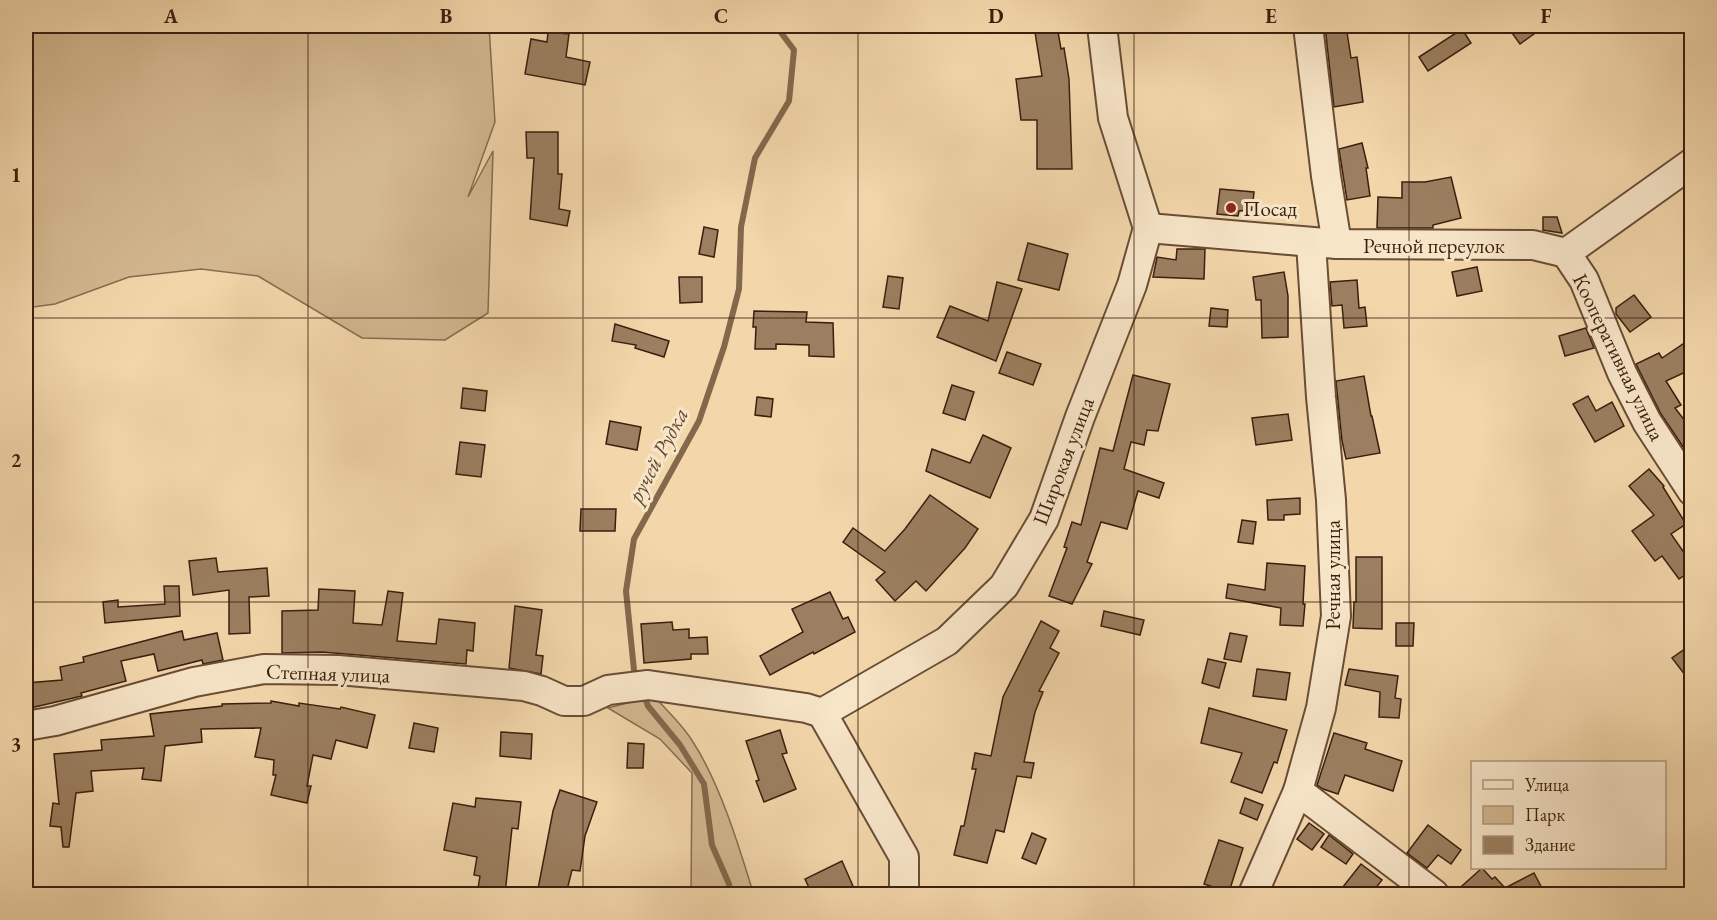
<svg xmlns="http://www.w3.org/2000/svg" width="1717" height="920" viewBox="0 0 1717 920" font-family="'EB Garamond',serif">
	<style>
		.green { fill: #d4b890; stroke: #886c4f; stroke-width: 1.5 }
		.lines { fill: none; stroke-linecap: round; stroke-linejoin: round }
		.stream { stroke: #84684c; stroke-width: 6 }
		.building { fill: #9b7f60; stroke: #3b1f0e; stroke-width: 1.5 }
		.minor-casing { stroke: #694d35; stroke-width: 32 }
		.minor { stroke: #f7e5c8; stroke-width: 28 }
		.grid { fill: none; stroke: #3b1f0e; stroke-width: 1.5; stroke-opacity: 0.55 }
		.poi-dot { fill: #8f2418; stroke: #f7e5c8; stroke-width: 2 }
		.labels { text-anchor: middle; dominant-baseline: central; stroke-width: 6; stroke-linejoin: round; paint-order: stroke }
		.poi-label { font-size: 21px; fill: #3b1f0e; stroke: #f7e5c8; text-anchor: start }
		.street-label { font-size: 21px; fill: #3b1f0e; stroke: #f7e5c8 }
		.water-label { font-size: 22px; font-style: italic; fill: #654932; stroke: #f7e5c8 }
		.neatline { fill: none; stroke: #3b1f0e; stroke-width: 2 }
		.grid-label { font-size: 20px; text-anchor: middle; font-weight: bold; fill: #3b1f0e }
	</style>
	<rect width="100%" height="100%" fill="#f3d7ab"/>
	<filter id="stains"><feTurbulence type="fractalNoise" baseFrequency=".00333" numOctaves="4"/><feColorMatrix values="0 0 0 0 .2 0 0 0 0 .09 0 0 0 0 .02 0 0 0 .5 -.17"/></filter>
	<radialGradient id="worn" r=".72"><stop offset=".6" stop-color="#630" stop-opacity="0"/><stop offset="1" stop-color="#630" stop-opacity=".3"/></radialGradient>
	<g class="green">
		<polygon points="26,26 489,26 495,122 468,197 493,151 488,313 445,340 362,338 258,276 201,269 129,277 55,304 26,308"/>
		<path d="M654 696C667 711 683 725 693 742 719 782 738 843 752 889L756 894H691L692 773 660 739 608 708Z"/>
	</g>
	<g class="lines">
		<g class="stream">
			<polyline points="638,680 634,670 626,591 634,539 699,421 724,347 739,289 741,227 755,158 789,101 794,50 776,26"/>
			<polyline points="643,692 648,706 680,745 704,784 712,845 729,884 731,894"/>
		</g>
	</g>
	<g class="building">
		<polygon points="1034,26 1057,26 1061,49 1064,48 1069,79 1072,169 1037,169 1037,120 1021,120 1016,79 1042,76"/>
		<polygon points="1325,26 1346,26 1351,58 1357,57 1363,102 1334,107"/>
		<polygon points="1507,26 1545,26 1520,44"/>
		<polygon points="1462,29 1471,43 1428,71 1419,57"/>
		<polygon points="548,32 569,34 566,57 590,62 585,85 525,74 531,39 547,42"/>
		<polygon points="526,132 558,132 558,174 562,174 559,209 570,211 567,226 530,219 534,158 527,158"/>
		<polygon points="1362,143 1368,168 1366,168 1370,196 1347,200 1339,149"/>
		<polygon points="1451,177 1461,218 1433,225 1433,228 1377,228 1378,197 1402,198 1402,182 1425,182"/>
		<polygon points="1220,189 1254,192 1252,210 1239,211 1238,216 1217,214"/>
		<polygon points="1543,217 1557,217 1562,233 1543,230"/>
		<polygon points="704,227 718,230 714,257 699,254"/>
		<polygon points="1028,243 1068,254 1059,290 1018,280"/>
		<polygon points="1177,249 1205,249 1204,279 1153,277 1157,257 1176,260"/>
		<polygon points="1477,267 1482,291 1457,296 1452,272"/>
		<polygon points="1284,272 1288,296 1288,337 1262,338 1261,300 1256,300 1253,277"/>
		<polygon points="888,276 903,278 899,309 883,307"/>
		<polygon points="679,277 702,277 702,302 680,303"/>
		<polygon points="1357,280 1359,308 1365,307 1367,326 1344,328 1342,305 1332,306 1330,282"/>
		<polygon points="997,282 1022,289 996,361 937,337 950,306 988,321"/>
		<polygon points="1634,295 1651,317 1630,332 1616,314 1616,308"/>
		<polygon points="1211,308 1228,310 1227,327 1209,326"/>
		<polygon points="754,311 807,312 806,322 833,323 834,357 809,356 809,345 776,344 776,349 755,349 756,327 753,327"/>
		<polygon points="615,324 669,341 664,357 635,348 636,345 612,341"/>
		<polygon points="1586,328 1594,348 1565,356 1559,336"/>
		<polygon points="1692,338 1692,369 1666,381 1681,405 1675,408 1692,430 1692,460 1661,414 1636,364 1659,353 1662,358"/>
		<polygon points="1007,352 1041,364 1033,385 999,373"/>
		<polygon points="1133,375 1170,384 1158,431 1147,430 1144,445 1131,442 1124,469 1164,483 1159,498 1138,491 1127,529 1101,522 1087,562 1092,564 1072,604 1049,596 1067,548 1064,547 1072,522 1081,525 1100,448 1113,451"/>
		<polygon points="1364,376 1371,416 1372,416 1380,453 1346,459 1342,441 1336,381"/>
		<polygon points="952,385 974,392 965,420 943,413"/>
		<polygon points="463,388 487,391 485,411 461,408"/>
		<polygon points="1588,396 1596,411 1612,402 1624,426 1595,442 1573,404"/>
		<polygon points="757,397 773,399 771,417 755,415"/>
		<polygon points="1288,414 1292,440 1256,445 1252,418"/>
		<polygon points="610,421 641,427 637,450 606,444"/>
		<polygon points="983,435 1011,448 990,498 926,471 932,449 970,463"/>
		<polygon points="460,442 485,445 481,477 456,474"/>
		<polygon points="1649,469 1664,486 1663,487 1686,524 1671,534 1692,564 1692,570 1679,579 1662,556 1655,561 1632,531 1654,515 1629,486"/>
		<polygon points="930,495 978,529 965,548 926,591 916,581 895,601 876,580 885,572 843,542 853,528 885,551 905,529"/>
		<polygon points="1300,498 1300,514 1284,515 1284,520 1268,520 1267,500"/>
		<polygon points="581,509 616,509 615,531 580,531"/>
		<polygon points="1242,520 1256,522 1253,544 1238,542"/>
		<polygon points="1356,557 1382,557 1382,629 1353,628 1354,602 1356,602"/>
		<polygon points="216,558 218,572 267,568 269,596 249,597 250,633 229,634 229,590 193,595 189,561"/>
		<polygon points="1267,563 1305,566 1303,604 1305,604 1303,626 1280,625 1281,608 1226,598 1228,584 1265,590"/>
		<polygon points="164,586 179,586 180,616 105,623 103,602 118,600 118,607 165,604"/>
		<polygon points="319,589 355,591 353,623 382,625 388,591 403,593 397,641 436,644 439,619 475,623 473,651 467,650 466,664 322,652 282,653 282,611 318,610"/>
		<polygon points="830,592 843,619 848,617 855,632 814,654 813,652 770,675 760,656 803,632 792,609"/>
		<polygon points="515,606 542,610 536,655 543,656 541,674 509,668"/>
		<polygon points="1104,611 1144,620 1140,635 1101,626"/>
		<polygon points="1041,621 1059,631 1050,648 1059,653 1039,691 1043,692 1035,712 1024,762 1034,763 1031,778 1017,776 1004,832 996,830 987,863 954,855 961,826 964,826 976,769 972,769 975,753 991,756 1003,697"/>
		<polygon points="672,622 673,630 689,629 689,638 707,637 708,654 691,654 691,659 644,663 641,624"/>
		<polygon points="1396,623 1414,623 1413,646 1396,646"/>
		<polygon points="182,631 184,640 217,633 223,660 203,664 202,660 158,671 154,654 121,661 126,681 81,693 82,696 26,709 26,683 62,680 60,667 84,662 83,657"/>
		<polygon points="1230,633 1247,636 1241,662 1224,659"/>
		<polygon points="1692,644 1692,684 1672,658"/>
		<polygon points="1208,659 1226,663 1219,688 1202,683"/>
		<polygon points="1257,669 1290,673 1286,700 1253,696"/>
		<polygon points="1349,669 1398,676 1395,698 1401,699 1399,718 1379,717 1380,692 1345,685"/>
		<polygon points="271,701 299,706 299,703 340,709 341,707 375,715 367,748 336,740 331,759 313,755 307,786 311,786 307,803 271,795 276,775 273,775 274,760 255,757 261,728 201,729 202,742 165,746 161,781 142,779 144,768 91,771 93,791 76,793 69,847 63,847 61,827 50,826 53,803 59,804 54,754 102,750 101,740 154,736 150,714 222,706 222,704 271,703"/>
		<polygon points="1209,708 1287,730 1277,763 1274,762 1262,793 1231,782 1242,753 1201,743"/>
		<polygon points="414,723 438,728 434,752 409,748"/>
		<polygon points="780,730 787,753 782,754 796,789 764,802 756,781 759,780 746,741"/>
		<polygon points="501,732 532,734 531,759 500,756"/>
		<polygon points="1334,733 1367,743 1365,749 1402,761 1393,791 1345,775 1338,794 1323,789 1317,785"/>
		<polygon points="628,743 644,744 643,768 627,768"/>
		<polygon points="560,790 597,802 585,836 580,871 572,870 566,894 537,894 553,811"/>
		<polygon points="476,798 521,802 518,829 512,828 505,894 477,894 480,876 474,875 477,857 444,850 453,803 475,807"/>
		<polygon points="1245,798 1263,805 1257,820 1240,813"/>
		<polygon points="1309,823 1324,834 1312,850 1297,839"/>
		<polygon points="1428,825 1461,850 1451,864 1438,855 1427,868 1407,853"/>
		<polygon points="1032,833 1046,839 1036,864 1022,858"/>
		<polygon points="1329,835 1353,854 1346,864 1321,847"/>
		<polygon points="1219,840 1243,848 1229,892 1204,884"/>
		<polygon points="842,861 853,886 835,894 812,894 805,879"/>
		<polygon points="1361,864 1382,880 1371,894 1350,894 1342,888"/>
		<polygon points="1482,868 1492,879 1495,877 1505,888 1534,873 1545,894 1453,894"/>
	</g>
	<g class="lines">
		<defs>
			<g id="minor">
				<polyline points="1308,26 1326,176 1337,244"/>
				<polyline points="1148,228 1337,244 1533,245 1566,253 1692,163"/>
				<polyline points="1566,253 1584,280 1622,373 1647,422 1692,491"/>
				<polyline points="26,726 55,721 194,682 264,669 338,670 524,686 542,691 564,701 584,701 608,690 648,685 806,708 822,713"/>
				<polyline points="1298,791 1434,894"/>
				<polyline points="904,894 904,857 822,713 947,641 1004,586 1044,519 1080,417 1132,285 1148,228 1113,118 1102,26"/>
				<polyline points="1253,894 1298,791 1321,708 1336,616 1331,500 1321,397 1311,243"/>
			</g>
		</defs>
		<use href="#minor" class="minor-casing"/>
		<use href="#minor" class="minor"/>
	</g>
	<path class="grid" d="M308 26V894M583 26V894M858 26V894M1134 26V894M1409 26V894M26 318H1692M26 602H1692"/>
	<circle class="poi-dot" cx="1231" cy="208" r="6"/>
	<g class="labels">
		<g class="poi-label">
			<text x="1243" y="208">Посад</text>
		</g>
		<g class="street-label">
			<text x="1434" y="245">Речной переулок</text>
			<text transform="translate(1619 357) rotate(64)">Кооперативная улица</text>
			<text transform="translate(1063 461) rotate(-69)">Широкая улица</text>
			<text transform="translate(1332 575) rotate(-90)">Речная улица</text>
			<text transform="translate(328 673) rotate(2)">Степная улица</text>
		</g>
		<g class="water-label">
			<text transform="translate(658 455) rotate(-62)">ручей Рудка</text>
		</g>
	</g>
	<rect width="1717" height="920" fill="none" stroke="#f3d7ab" stroke-width="66"/>
	<rect x="1471" y="761" width="195" height="108" fill="#f7e5c8" stroke="#ac967e" stroke-width="1.5"/>
	<rect x="1483" y="780" width="30" height="9" fill="#f7e5c8" stroke="#ac967e" stroke-width="1.5"/>
	<text x="1525" y="791" font-size="18" fill="#3b1f0e">Улица</text>
	<rect x="1483" y="806" width="30" height="18" fill="#d4b890" stroke="#ac967e" stroke-width="1.5"/>
	<text x="1525" y="821" font-size="18" fill="#3b1f0e">Парк</text>
	<rect x="1483" y="836" width="30" height="18" fill="#9b7f60" stroke="#ac967e" stroke-width="1.5"/>
	<text x="1525" y="851" font-size="18" fill="#3b1f0e">Здание</text>
	<rect x="33" y="33" width="1651" height="854" class="neatline"/>
	<g class="grid-label">
		<text x="171" y="23">A</text>
		<text x="446" y="23">B</text>
		<text x="721" y="23">C</text>
		<text x="996" y="23">D</text>
		<text x="1271" y="23">E</text>
		<text x="1546" y="23">F</text>
		<text x="16" y="182">1</text>
		<text x="16" y="467">2</text>
		<text x="16" y="751">3</text>
	</g>
	<rect width="100%" height="100%" filter="url(#stains)"/>
	<rect width="100%" height="100%" fill="url(#worn)"/>
</svg>
